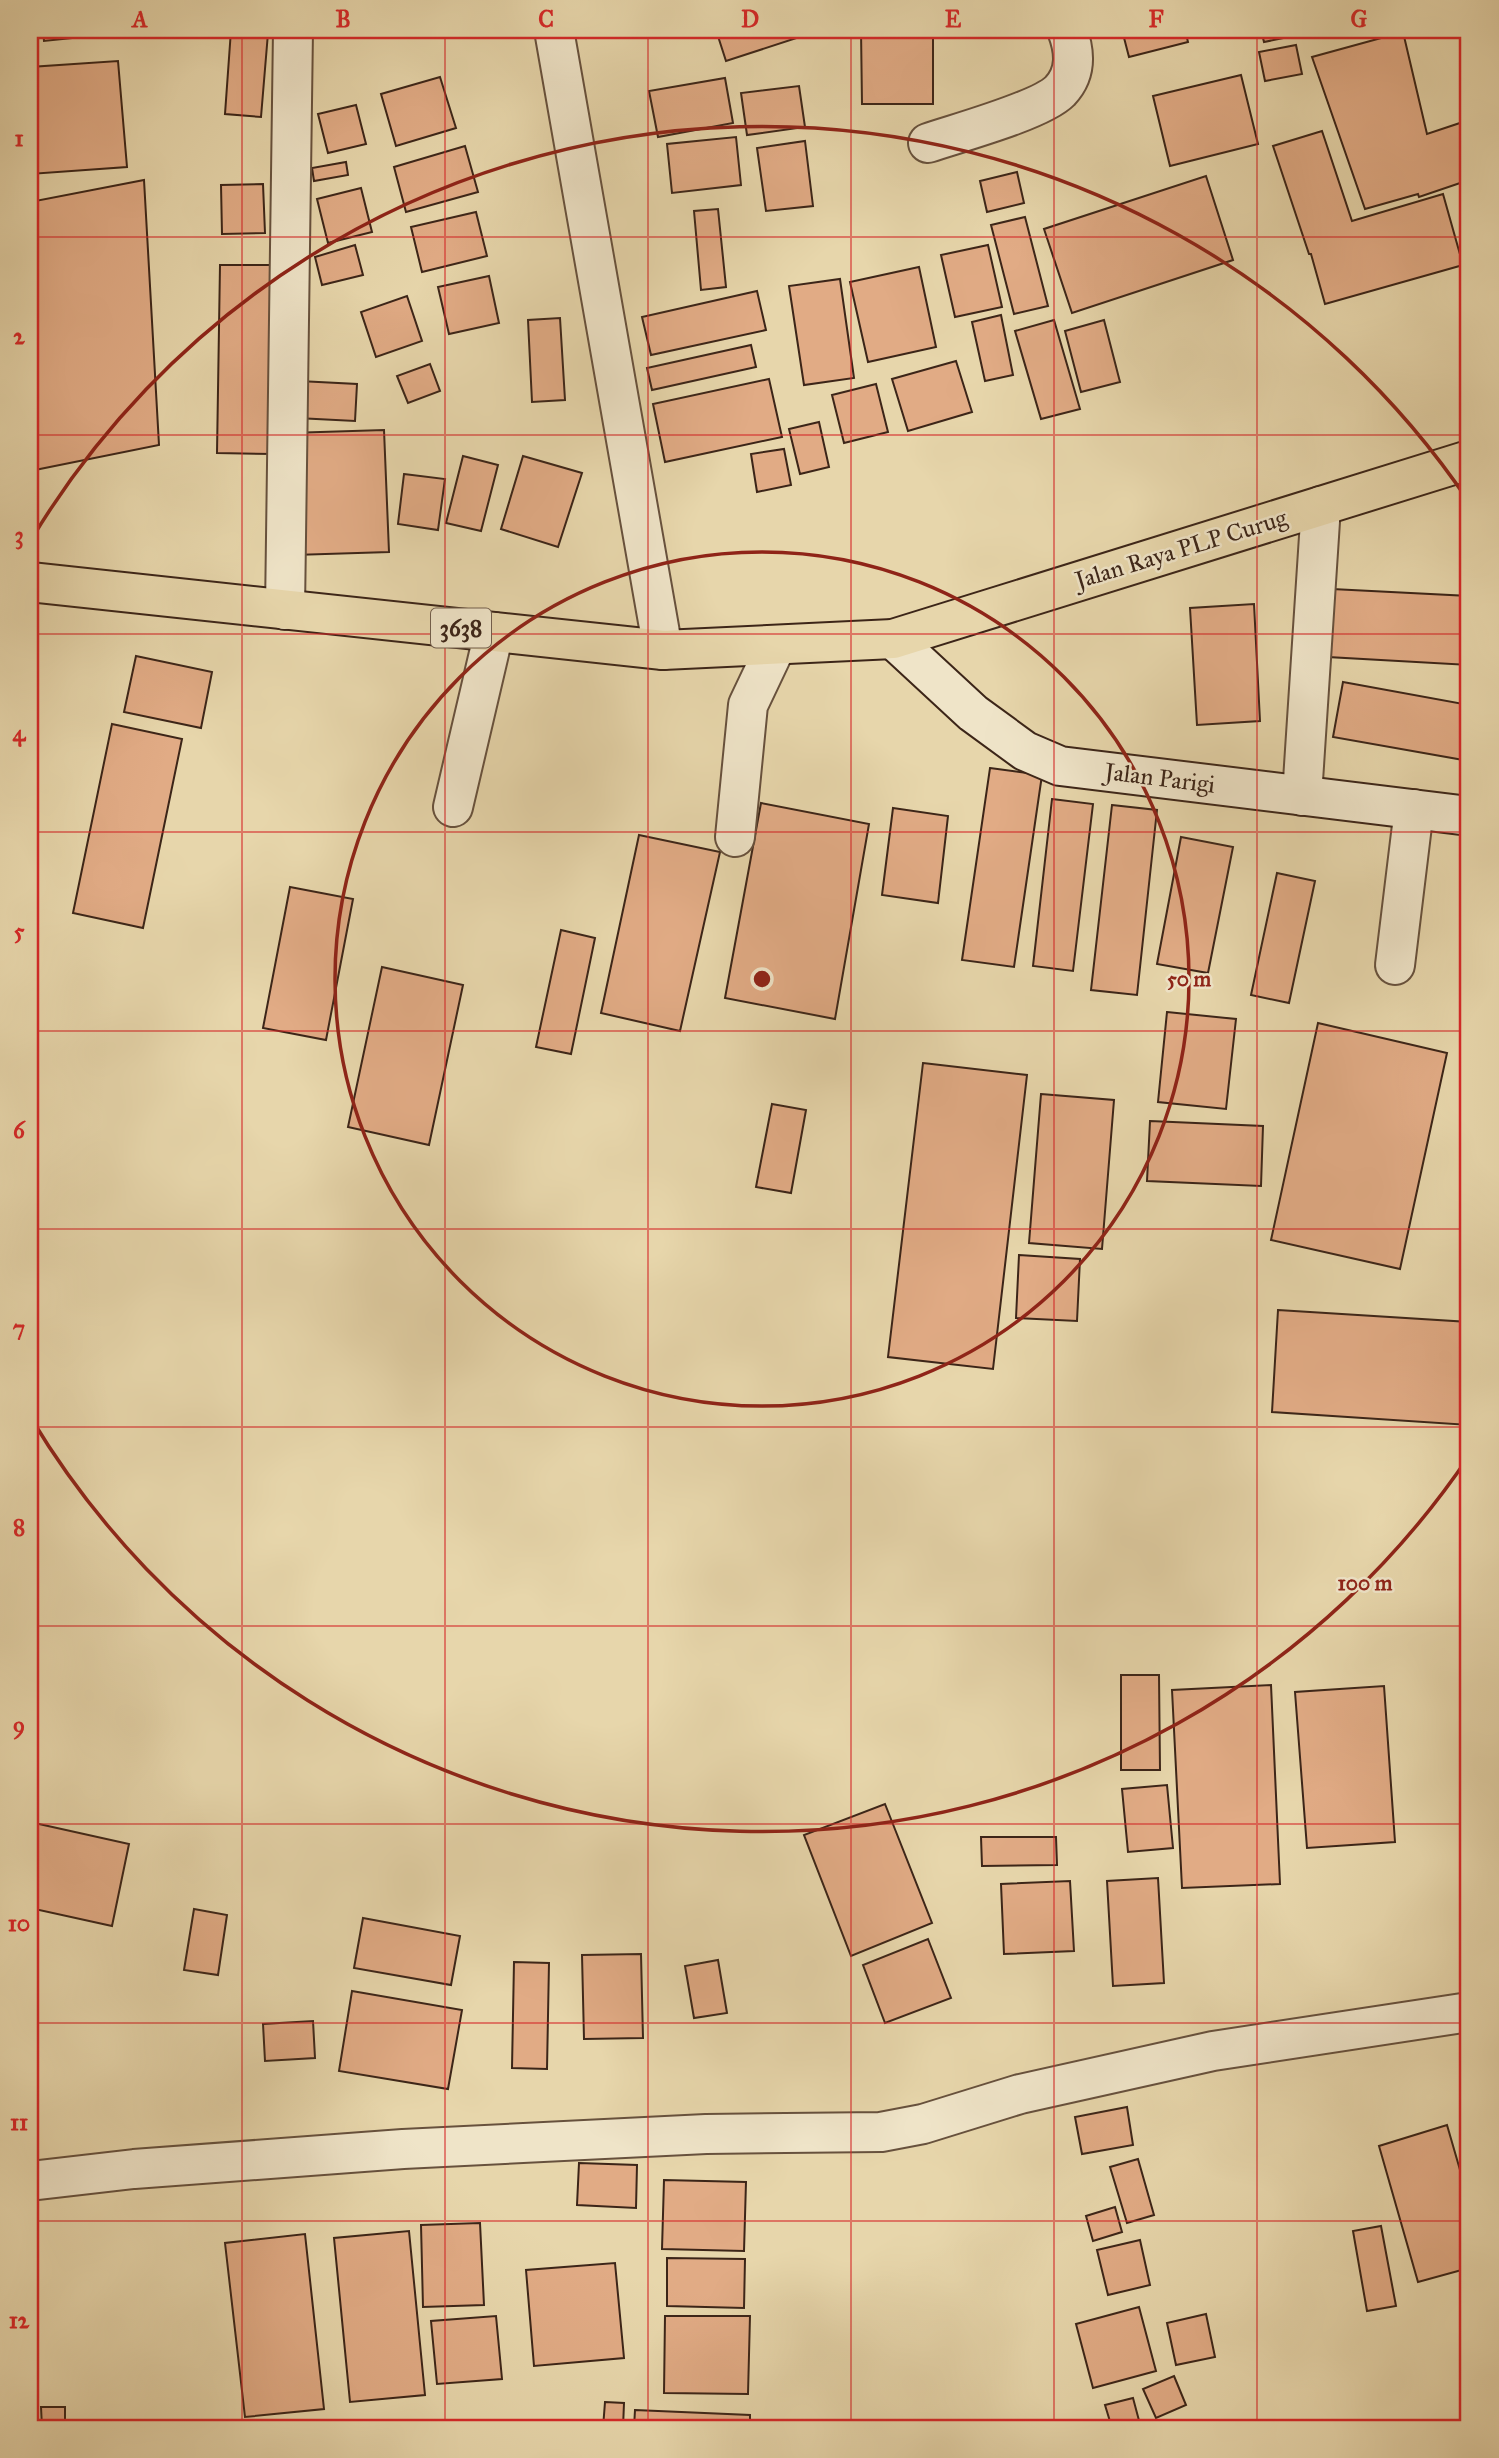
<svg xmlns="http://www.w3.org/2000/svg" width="1499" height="2458" viewBox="0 0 1499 2458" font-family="'IM FELL Great Primer',serif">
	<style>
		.building { fill: #e1ab85; stroke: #3c2518; stroke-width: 2 }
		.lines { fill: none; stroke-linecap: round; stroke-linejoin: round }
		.street-casing { stroke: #67513d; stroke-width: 42 }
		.secondary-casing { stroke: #3c2518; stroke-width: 42 }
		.primary-casing { stroke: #3c2518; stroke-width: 42 }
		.street { stroke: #efe4c8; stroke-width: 38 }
		.secondary { stroke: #efe4c8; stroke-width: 38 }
		.primary { stroke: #e7d6ab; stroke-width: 38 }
		.grid { fill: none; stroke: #d62828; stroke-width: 2; stroke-opacity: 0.55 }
		.ring { fill: none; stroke: #8f2418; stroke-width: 3.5 }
		.labels { text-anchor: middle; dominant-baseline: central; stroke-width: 5; stroke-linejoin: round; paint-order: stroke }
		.shield { fill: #efe4c8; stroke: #725e4d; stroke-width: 2 }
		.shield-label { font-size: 23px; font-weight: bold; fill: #3c2518 }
		.street-label { font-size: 24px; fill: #3c2518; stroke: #efe4c8 }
		.centre { fill: #8f2418; stroke: #efe4c8; stroke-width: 3.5 }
		.ring-label { font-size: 21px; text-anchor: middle; font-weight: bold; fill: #8f2418; stroke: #efe4c8; stroke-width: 5; stroke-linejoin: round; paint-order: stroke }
		.neatline { fill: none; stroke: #d62828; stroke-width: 2.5 }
		.grid-label { font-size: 23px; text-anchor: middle; font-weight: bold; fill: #d62828 }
	</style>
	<rect width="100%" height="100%" fill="#e7d6ab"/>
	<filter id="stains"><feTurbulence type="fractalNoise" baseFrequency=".00286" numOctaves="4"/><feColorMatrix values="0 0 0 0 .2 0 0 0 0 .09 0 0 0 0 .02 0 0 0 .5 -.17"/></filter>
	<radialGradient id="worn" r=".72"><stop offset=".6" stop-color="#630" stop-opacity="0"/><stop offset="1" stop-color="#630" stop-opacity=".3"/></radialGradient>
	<g class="building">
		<polygon points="43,30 91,30 91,36 44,41"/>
		<polygon points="231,30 268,33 261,117 225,114"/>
		<polygon points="716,30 821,30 726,61"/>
		<polygon points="861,30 933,30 933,104 862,104"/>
		<polygon points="1122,30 1185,30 1188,42 1129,57"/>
		<polygon points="1261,30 1323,30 1264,42"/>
		<polygon points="1403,32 1427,134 1469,120 1469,180 1419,197 1418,194 1365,209 1312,57"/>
		<polygon points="1296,45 1302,74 1265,81 1259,52"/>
		<polygon points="118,61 127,167 30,174 30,67"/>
		<polygon points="1241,75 1258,144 1170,166 1153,96"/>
		<polygon points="440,77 456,128 396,146 381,94"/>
		<polygon points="725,78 733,123 658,137 649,91"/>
		<polygon points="799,86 805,127 747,135 741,93"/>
		<polygon points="356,105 366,144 328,153 318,114"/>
		<polygon points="1322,131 1352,221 1443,194 1463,265 1325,304 1311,254 1309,254 1273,146"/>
		<polygon points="736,137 741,185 672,193 667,144"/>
		<polygon points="805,141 813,206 766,211 757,148"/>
		<polygon points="465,146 478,192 406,212 394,167"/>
		<polygon points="346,162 348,175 314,181 312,168"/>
		<polygon points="1017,172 1024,203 987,212 980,181"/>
		<polygon points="1206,176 1233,260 1072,313 1044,229"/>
		<polygon points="144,180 159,445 30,471 30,202"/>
		<polygon points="263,184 265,233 222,234 221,185"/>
		<polygon points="361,188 372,232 328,243 317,199"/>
		<polygon points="718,209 726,287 701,290 694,211"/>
		<polygon points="476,212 487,256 422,272 411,227"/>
		<polygon points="1025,217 1048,306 1014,314 991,225"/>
		<polygon points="355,245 363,275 322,285 315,257"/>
		<polygon points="988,245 1002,307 955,317 941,255"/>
		<polygon points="220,265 277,265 274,454 217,453"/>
		<polygon points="919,267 936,347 868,362 850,282"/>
		<polygon points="489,276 499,323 449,334 438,287"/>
		<polygon points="840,279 854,378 804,385 789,286"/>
		<polygon points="757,291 766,330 651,355 642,317"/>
		<polygon points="407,296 422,341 376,357 361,312"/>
		<polygon points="1001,315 1013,375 985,381 972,322"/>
		<polygon points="560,318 565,400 532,402 528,320"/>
		<polygon points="1054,320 1080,409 1041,419 1015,331"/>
		<polygon points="1104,320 1120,382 1081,392 1065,331"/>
		<polygon points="751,345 756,367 652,390 647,368"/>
		<polygon points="956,361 972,412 908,431 892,379"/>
		<polygon points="430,364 440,391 408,403 397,376"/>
		<polygon points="769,379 782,437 665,462 653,404"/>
		<polygon points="299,381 357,384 355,421 297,418"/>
		<polygon points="876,384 888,432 844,443 832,395"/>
		<polygon points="819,422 829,467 800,474 789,429"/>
		<polygon points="384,430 389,552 294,555 289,433"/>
		<polygon points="784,449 791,485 757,492 751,454"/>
		<polygon points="463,456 498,465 481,531 446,523"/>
		<polygon points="523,456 582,473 558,547 501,529"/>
		<polygon points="404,474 445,479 438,530 398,524"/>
		<polygon points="1332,589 1469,596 1469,665 1328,657"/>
		<polygon points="1254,604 1260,721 1197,725 1190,608"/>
		<polygon points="136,656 212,672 201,728 124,712"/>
		<polygon points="1343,682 1469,705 1469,761 1333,737"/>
		<polygon points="112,724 182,739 143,928 73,913"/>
		<polygon points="990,768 1042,775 1014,967 962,960"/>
		<polygon points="1052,799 1093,804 1073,971 1033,966"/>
		<polygon points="761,803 869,824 835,1019 725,998"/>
		<polygon points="1112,805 1157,810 1137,995 1091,990"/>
		<polygon points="893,808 948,816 938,903 882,895"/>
		<polygon points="639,835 720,852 680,1031 601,1013"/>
		<polygon points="1181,837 1233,847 1208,973 1157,964"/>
		<polygon points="1277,873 1315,881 1289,1003 1251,995"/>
		<polygon points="290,887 353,899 326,1040 263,1028"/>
		<polygon points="561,930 595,938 571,1054 536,1047"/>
		<polygon points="382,967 463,985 429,1145 348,1127"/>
		<polygon points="1167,1012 1236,1019 1226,1109 1158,1102"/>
		<polygon points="1318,1023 1447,1053 1400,1269 1271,1240"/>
		<polygon points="1469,1051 1469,1085 1464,1084"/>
		<polygon points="923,1063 1027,1075 993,1369 888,1357"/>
		<polygon points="1041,1094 1114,1100 1102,1249 1029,1243"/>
		<polygon points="772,1104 806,1110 791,1193 756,1187"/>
		<polygon points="1150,1121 1263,1126 1261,1186 1147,1181"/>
		<polygon points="1019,1255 1080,1259 1077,1321 1016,1318"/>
		<polygon points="1278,1310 1469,1322 1469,1425 1272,1412"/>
		<polygon points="1121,1675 1159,1675 1160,1770 1121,1770"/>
		<polygon points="1271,1685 1280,1884 1182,1888 1172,1690"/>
		<polygon points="1384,1686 1395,1842 1307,1848 1295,1692"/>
		<polygon points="1167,1785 1173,1848 1128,1852 1122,1789"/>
		<polygon points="885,1804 932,1923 851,1956 804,1835"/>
		<polygon points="30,1822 129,1844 112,1926 30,1908"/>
		<polygon points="981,1837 1056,1837 1057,1865 982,1866"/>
		<polygon points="1158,1878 1164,1983 1113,1986 1107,1881"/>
		<polygon points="1070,1881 1074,1951 1004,1954 1001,1884"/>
		<polygon points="194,1909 227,1915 218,1975 184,1970"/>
		<polygon points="363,1918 460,1936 451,1985 354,1968"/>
		<polygon points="928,1939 951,1998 885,2023 863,1965"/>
		<polygon points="641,1954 643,2038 584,2039 582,1955"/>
		<polygon points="718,1960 727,2013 694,2018 685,1966"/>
		<polygon points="514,1962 549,1963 547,2069 512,2068"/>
		<polygon points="352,1991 462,2010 448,2089 339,2071"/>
		<polygon points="313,2021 315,2058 265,2061 263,2024"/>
		<polygon points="1127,2107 1133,2145 1082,2154 1075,2117"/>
		<polygon points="1447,2125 1469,2201 1469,2268 1418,2282 1379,2146"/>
		<polygon points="1138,2159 1154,2215 1127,2223 1110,2167"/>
		<polygon points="579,2163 637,2165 636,2208 577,2205"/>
		<polygon points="664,2180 746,2182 744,2251 662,2249"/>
		<polygon points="1115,2207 1122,2232 1093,2241 1086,2216"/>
		<polygon points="480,2223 484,2305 423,2307 421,2225"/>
		<polygon points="1381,2226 1396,2306 1367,2311 1353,2231"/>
		<polygon points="409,2231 425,2395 350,2402 334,2238"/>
		<polygon points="305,2234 324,2409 245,2417 225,2243"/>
		<polygon points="1140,2240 1150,2285 1108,2295 1097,2250"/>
		<polygon points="667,2258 745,2259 744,2308 667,2306"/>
		<polygon points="615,2263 624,2358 534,2366 526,2270"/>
		<polygon points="1139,2307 1156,2371 1093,2388 1076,2324"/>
		<polygon points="1206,2314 1215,2357 1176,2365 1167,2323"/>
		<polygon points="496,2316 502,2379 437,2384 431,2321"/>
		<polygon points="665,2316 750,2316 748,2394 664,2393"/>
		<polygon points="1174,2376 1186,2405 1156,2418 1143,2389"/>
		<polygon points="1133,2398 1141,2428 1112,2428 1105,2405"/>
		<polygon points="605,2402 624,2403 623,2428 603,2428"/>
		<polygon points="41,2407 65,2407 65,2428 42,2428"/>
		<polygon points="635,2410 750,2415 750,2428 634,2428"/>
	</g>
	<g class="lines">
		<defs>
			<g id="street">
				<polyline points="554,30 663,650"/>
				<path d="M928 143C957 133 1040 111 1060 91 1077 73 1075 51 1067 30"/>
				<polyline points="285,610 293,30"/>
				<polyline points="1302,796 1321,506"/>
				<polyline points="453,807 494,632"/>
				<polyline points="735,837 748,705 776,646"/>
				<polyline points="1395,965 1414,809"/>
				<polyline points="30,2181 134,2169 403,2149 706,2134 881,2132 923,2124 1020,2094 1213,2051 1469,2012"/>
			</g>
			<polyline id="secondary" points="893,639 973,713 1025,751 1060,766 1469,816"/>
			<polyline id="primary" points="30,582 663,650 893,639 1469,460"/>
		</defs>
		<use href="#street" class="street-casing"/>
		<use href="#secondary" class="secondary-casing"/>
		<use href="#primary" class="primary-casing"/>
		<use href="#street" class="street"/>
		<use href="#secondary" class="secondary"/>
		<use href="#primary" class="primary"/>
	</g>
	<path class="grid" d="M242 30V2428M445 30V2428M648 30V2428M851 30V2428M1054 30V2428M1257 30V2428M30 237H1469M30 435H1469M30 634H1469M30 832H1469M30 1031H1469M30 1229H1469M30 1427H1469M30 1626H1469M30 1824H1469M30 2023H1469M30 2221H1469"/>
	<g class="ring">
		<circle cx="762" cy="979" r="427"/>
		<path d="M1469 1456A853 853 0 0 1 31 1418M31 540A853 853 0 0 1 1469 502"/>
	</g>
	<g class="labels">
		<rect class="shield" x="431" y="608.5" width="60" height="39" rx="5"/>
		<g class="shield-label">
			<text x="461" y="628">3638</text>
		</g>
		<g class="street-label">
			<text transform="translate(1181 549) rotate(-17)">Jalan Raya PLP Curug</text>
			<text transform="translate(1160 778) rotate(7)">Jalan Parigi</text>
		</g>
	</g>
	<circle cx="762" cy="979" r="10" class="centre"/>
	<g class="ring-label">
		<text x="1189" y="986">50 m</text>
		<text x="1365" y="1590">100 m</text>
	</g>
	<rect width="1499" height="2458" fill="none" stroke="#e7d6ab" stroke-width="77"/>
	<rect x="38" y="38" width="1422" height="2382" class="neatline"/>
	<g class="grid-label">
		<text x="140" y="27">A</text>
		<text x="343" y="27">B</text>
		<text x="546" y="27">C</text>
		<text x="750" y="27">D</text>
		<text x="953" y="27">E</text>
		<text x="1156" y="27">F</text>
		<text x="1359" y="27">G</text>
		<text x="19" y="146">1</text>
		<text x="19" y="344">2</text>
		<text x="19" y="543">3</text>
		<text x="19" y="741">4</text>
		<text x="19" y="939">5</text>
		<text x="19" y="1138">6</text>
		<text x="19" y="1336">7</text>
		<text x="19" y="1535">8</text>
		<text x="19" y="1733">9</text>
		<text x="19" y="1931">10</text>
		<text x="19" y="2130">11</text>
		<text x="19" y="2328">12</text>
	</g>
	<rect width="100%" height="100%" filter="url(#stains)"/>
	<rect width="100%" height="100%" fill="url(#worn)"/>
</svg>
